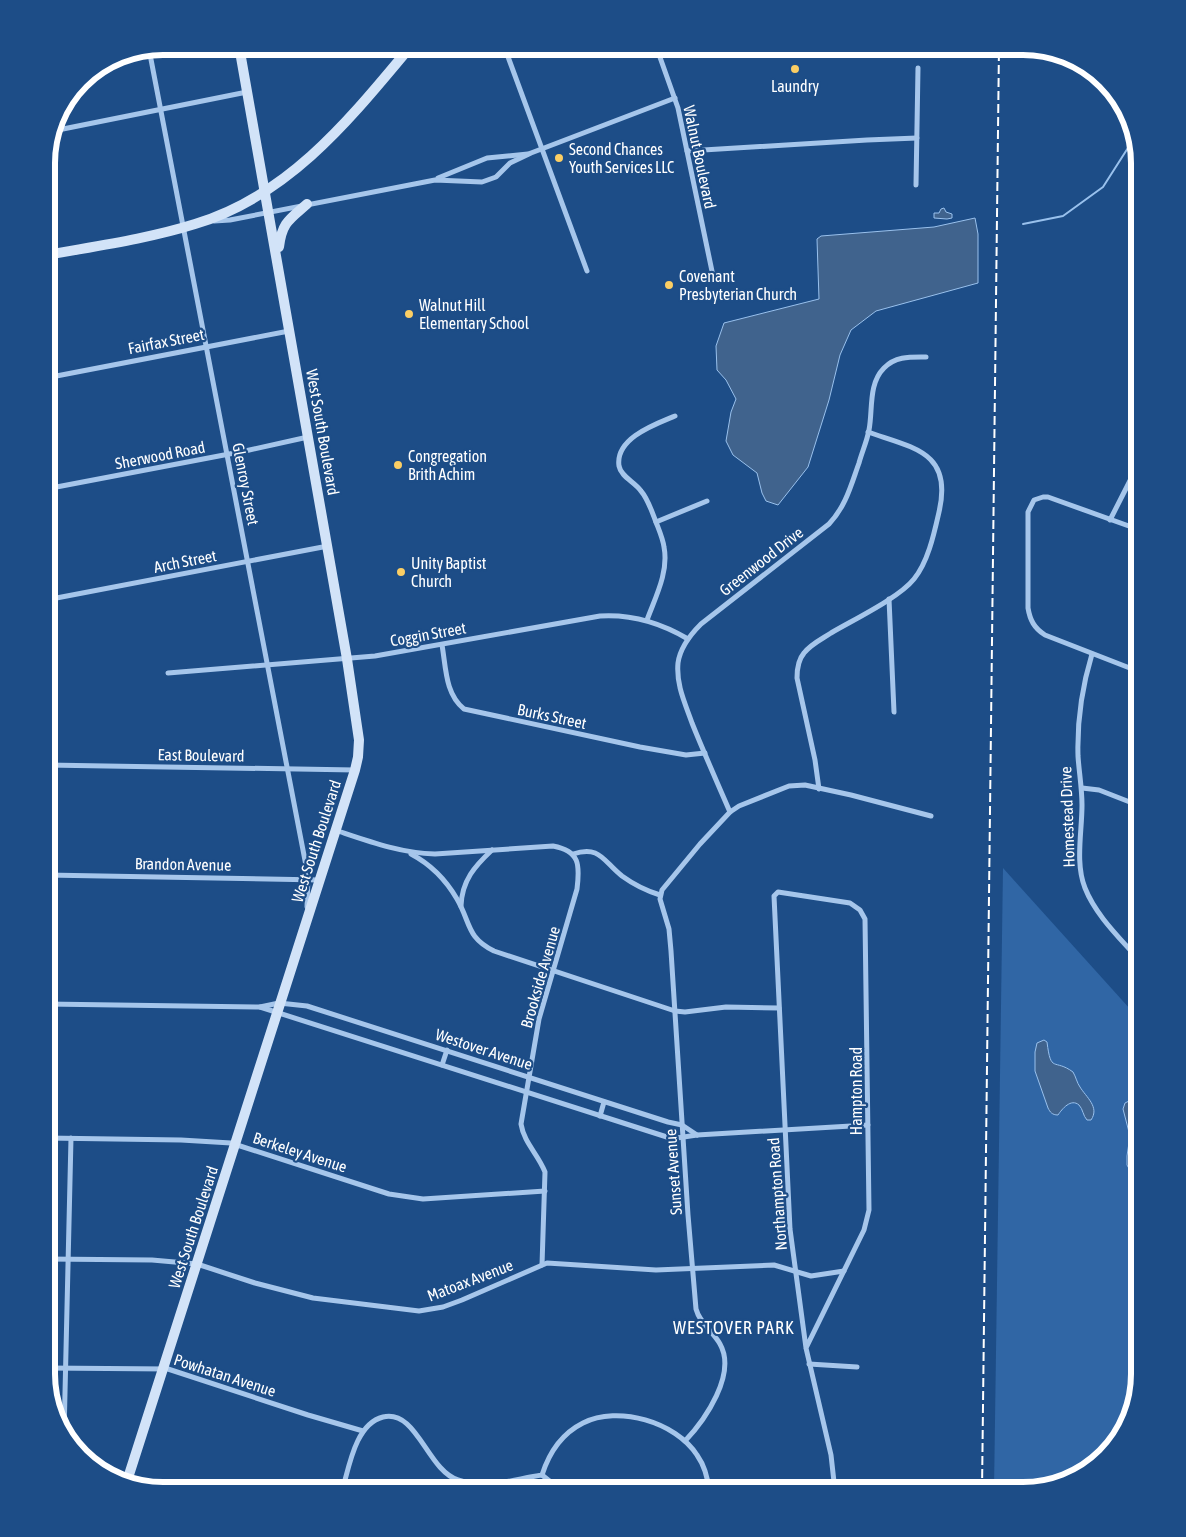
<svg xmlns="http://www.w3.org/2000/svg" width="1186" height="1537" viewBox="0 0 1186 1537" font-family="'Asap Condensed',sans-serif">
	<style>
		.green { fill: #3066a5 }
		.water { fill: #40638d; stroke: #99c1ed }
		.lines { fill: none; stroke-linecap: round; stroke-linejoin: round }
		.stream { stroke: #99c1ed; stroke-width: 2 }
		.street { stroke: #a6c6eb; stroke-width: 5 }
		.secondary { stroke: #d2e3f8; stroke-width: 10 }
		.rail { stroke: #fff; stroke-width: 2; stroke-dasharray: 9 4; stroke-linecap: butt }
		.poi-dot { fill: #fbce64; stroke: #1d4d87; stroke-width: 2 }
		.labels { text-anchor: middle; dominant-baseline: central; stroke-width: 4.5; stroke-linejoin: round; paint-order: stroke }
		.poi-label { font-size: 16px; fill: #fff; stroke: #1d4d87; text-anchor: start }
		.street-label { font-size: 16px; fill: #fff; stroke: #1d4d87 }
		.neighbourhood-label { font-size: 18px; letter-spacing: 1px; fill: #fff; stroke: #1d4d87 }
		.rim { fill: none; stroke: #fff; stroke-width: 6 }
	</style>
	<rect width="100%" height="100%" fill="#1d4d87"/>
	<polygon class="green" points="1003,868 1140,1020 1140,1375 1124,1432 1088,1471 1024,1491 994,1491"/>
	<g class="water">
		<polygon points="944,208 946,212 952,214 952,218 947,219 934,218 934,213 939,213 941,209"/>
		<polygon points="975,218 978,234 978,283 876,311 851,330 840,355 829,400 808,467 778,505 766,501 762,493 757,473 733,455 726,441 731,412 736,399 726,380 717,370 716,346 724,323 819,299 817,239 821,236 934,227"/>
		<path d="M1044 1040 1047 1042C1051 1074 1054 1058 1073 1072 1076 1077 1077 1083 1080 1087 1086 1097 1100 1107 1091 1120H1087C1083 1116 1083 1109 1079 1105 1071 1098 1062 1109 1058 1115 1052 1115 1050 1112 1048 1108L1035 1071V1052L1037 1043Z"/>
		<polygon points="1129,1101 1140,1102 1140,1185 1136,1181 1127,1165 1127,1156 1130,1136 1123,1109 1125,1103"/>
	</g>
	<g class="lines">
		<polyline class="stream" points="1023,224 1063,216 1103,187 1133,140"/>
		<g class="street">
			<polyline points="504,46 587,271"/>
			<polyline points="656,46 678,108 713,276"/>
			<polyline points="149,49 308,876 307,907"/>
			<polyline points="53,131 247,92"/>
			<polyline points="687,151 867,140 917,138"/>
			<polyline points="438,178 487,158 528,154"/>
			<polyline points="916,185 918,68"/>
			<polyline points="214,221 230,220 435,180 482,182 496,177 510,163 531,153 675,98"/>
			<polyline points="46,378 289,331"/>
			<polyline points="46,489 245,451 308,437"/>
			<polyline points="1110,520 1140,461"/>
			<polyline points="656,522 707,501"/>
			<polyline points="889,599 894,712"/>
			<polyline points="46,600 328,546"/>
			<path d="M647 620C655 598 669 572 664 547 663 539 659 530 656 522 652 512 648 499 641 491 635 482 621 477 619 466 615 438 656 424 675 416"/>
			<path d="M442 645C446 667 445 694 464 709L640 747 686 755 705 753"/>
			<path d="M1092 654C1082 687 1077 721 1078 756 1079 772 1082 788 1082 805 1082 832 1075 863 1085 888 1096 916 1121 939 1140 961"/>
			<path d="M1140 672 1045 635C1034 628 1030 620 1028 608V512L1034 500 1043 497H1048L1140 530"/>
			<path d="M168 673 375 656 600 616C632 614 661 623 688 639"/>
			<polyline points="46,765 355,770"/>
			<polyline points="1082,788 1099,790 1140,806"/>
			<path d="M819 789 815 760 797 678C797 668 798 660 804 653 811 644 822 639 831 633 853 620 899 598 914 579 928 562 934 534 939 512 953 452 914 448 868 432"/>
			<path d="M730 812C717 782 704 753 692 723 685 703 676 685 678 663 680 648 690 635 701 624L829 524C846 506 851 485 859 463 862 452 867 441 869 430 873 410 868 384 884 368 896 356 910 357 926 357"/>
			<path d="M335 830C368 841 400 853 435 854L553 846C580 851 580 865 577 889L539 1019 521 1124C524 1143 538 1154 545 1172L542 1265"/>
			<path d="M411 854C430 864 446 880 457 899 471 923 466 937 494 951L675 1011 685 1012 726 1007 779 1008"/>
			<path d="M573 854C600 845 603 861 622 876 633 884 647 891 660 895"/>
			<polyline points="46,875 320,880"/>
			<path d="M461 906C462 880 475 866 492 850"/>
			<polyline points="46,1004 260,1007 279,1003 307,1006 668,1122 682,1125 697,1135"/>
			<polyline points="260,1007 670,1138 677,1138 697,1135 868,1125"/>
			<polyline points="442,1065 447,1050"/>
			<polyline points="600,1116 604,1102"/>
			<polyline points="46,1138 181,1140 231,1143 389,1194 423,1199 545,1191"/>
			<polyline points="46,1259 152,1260 197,1264 255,1283 313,1298 419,1311 443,1307 462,1300 547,1263 656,1270 774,1265 811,1276 844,1271"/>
			<polyline points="806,1348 864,1230 869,1210 865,919 860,910 850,903 778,892 774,896 790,1229 806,1348 831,1455 835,1491"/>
			<polyline points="809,1364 857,1367"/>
			<polyline points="46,1368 168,1369 308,1415 363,1431"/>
			<polyline points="64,1435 71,1138"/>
			<path d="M685 1441C705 1420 737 1374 720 1344 713 1331 700 1324 696 1309L688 1215 671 951 669 929 660 899 662 890 700 844 730 812 739 806 789 786 805 785 851 795 931 816"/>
			<polyline points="542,1475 562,1491"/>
			<path d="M342 1491C349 1468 355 1424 383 1417 417 1409 427 1470 458 1480 487 1490 514 1479 542 1475 549 1453 561 1434 583 1423 618 1405 676 1422 697 1455 704 1465 708 1478 709 1491"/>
		</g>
		<g class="secondary">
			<path d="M279 247C282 222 290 219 307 204"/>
			<path d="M47 255C96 246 147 239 195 224 289 196 350 119 411 46"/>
			<polyline points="127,1481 355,770 358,757 359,740 347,659 239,46"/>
		</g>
		<polyline class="rail" points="982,1491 999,46"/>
	</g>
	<g class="poi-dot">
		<circle cx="795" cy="69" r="5"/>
		<circle cx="559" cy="158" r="5"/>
		<circle cx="669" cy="285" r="5"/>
		<circle cx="409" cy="314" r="5"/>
		<circle cx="398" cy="465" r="5"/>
		<circle cx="401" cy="572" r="5"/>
	</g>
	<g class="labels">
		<g class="poi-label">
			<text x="795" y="86" text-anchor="middle">Laundry</text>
			<text x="569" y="149">Second Chances<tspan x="569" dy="18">Youth Services LLC</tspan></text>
			<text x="679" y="276">Covenant<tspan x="679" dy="18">Presbyterian Church</tspan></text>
			<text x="419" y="305">Walnut Hill<tspan x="419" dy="18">Elementary School</tspan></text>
			<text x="408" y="456">Congregation<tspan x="408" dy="18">Brith Achim</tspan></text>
			<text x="411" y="563">Unity Baptist<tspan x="411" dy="18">Church</tspan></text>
		</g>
		<g class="street-label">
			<text transform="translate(700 157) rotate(78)">Walnut Boulevard</text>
			<text transform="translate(166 341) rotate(-11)">Fairfax Street</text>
			<text transform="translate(323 432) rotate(80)">West South Boulevard</text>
			<text transform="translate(160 455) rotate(-11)">Sherwood Road</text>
			<text transform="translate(246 484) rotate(79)">Glenroy Street</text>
			<text transform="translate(185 561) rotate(-11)">Arch Street</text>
			<text transform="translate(761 561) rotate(-38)">Greenwood Drive</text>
			<text transform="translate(428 634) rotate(-10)">Coggin Street</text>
			<text transform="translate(552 716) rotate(12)">Burks Street</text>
			<text transform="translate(201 755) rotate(1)">East Boulevard</text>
			<text transform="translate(1067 817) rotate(-92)">Homestead Drive</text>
			<text transform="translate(316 841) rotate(-72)">West South Boulevard</text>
			<text transform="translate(183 864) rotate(1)">Brandon Avenue</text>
			<text transform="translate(540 977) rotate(-74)">Brookside Avenue</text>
			<text transform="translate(484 1049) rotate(18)">Westover Avenue</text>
			<text transform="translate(856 1091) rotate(-90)">Hampton Road</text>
			<text transform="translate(300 1152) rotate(18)">Berkeley Avenue</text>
			<text transform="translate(673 1172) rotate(-94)">Sunset Avenue</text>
			<text transform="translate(777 1194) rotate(-94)">Northampton Road</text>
			<text transform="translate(193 1227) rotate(-72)">West South Boulevard</text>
			<text transform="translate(470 1280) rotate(-21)">Matoax Avenue</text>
			<text transform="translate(225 1375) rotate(18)">Powhatan Avenue</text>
		</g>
		<g class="neighbourhood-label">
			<text x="734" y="1327">WESTOVER PARK</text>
		</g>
	</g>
	<path d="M0 0H1186V1537H0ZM163 55H1023A108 108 0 0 1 1131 163V1374A108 108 0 0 1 1023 1482H163A108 108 0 0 1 55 1374V163A108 108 0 0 1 163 55Z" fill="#1d4d87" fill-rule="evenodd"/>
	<path class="rim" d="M163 55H1023A108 108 0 0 1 1131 163V1374A108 108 0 0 1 1023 1482H163A108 108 0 0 1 55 1374V163A108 108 0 0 1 163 55Z"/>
</svg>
